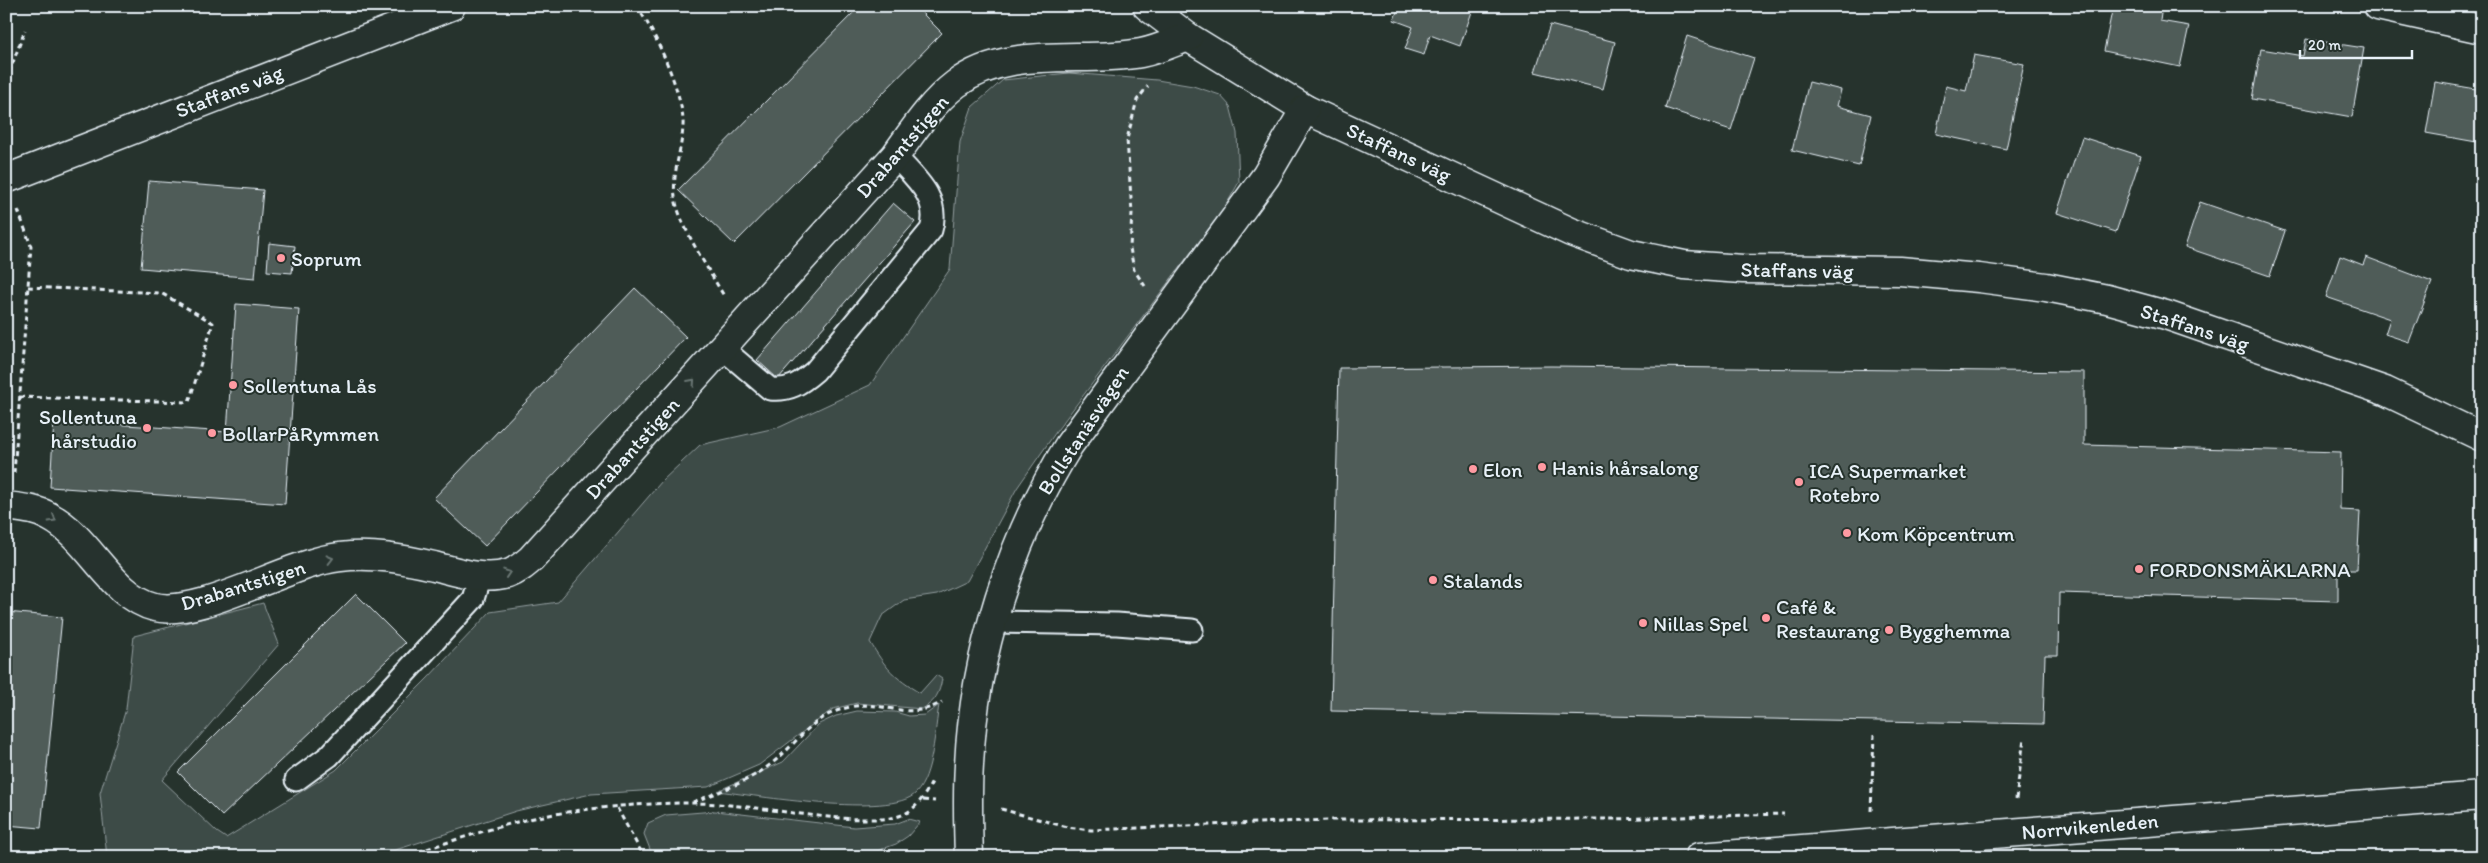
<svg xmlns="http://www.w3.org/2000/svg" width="2488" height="863" viewBox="0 0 2488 863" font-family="Itim,sans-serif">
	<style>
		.green { fill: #3e4b47; stroke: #939ea0 }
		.building { fill: #505c59; stroke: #e8f1f8 }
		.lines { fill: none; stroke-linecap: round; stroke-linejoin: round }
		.service-casing { stroke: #e8f1f8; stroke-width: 25 }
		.minor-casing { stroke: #e8f1f8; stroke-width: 31 }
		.secondary-casing { stroke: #e8f1f8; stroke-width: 31 }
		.path { stroke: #e8f1f8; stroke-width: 3; stroke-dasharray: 5 4; stroke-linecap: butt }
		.service { stroke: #26332d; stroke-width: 21 }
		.minor { stroke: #26332d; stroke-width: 28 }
		.secondary { stroke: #26332d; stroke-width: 28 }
		.oneway { stroke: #6a7674 }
		.poi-dot { fill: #ff9aa2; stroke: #26332d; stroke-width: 2 }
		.labels { text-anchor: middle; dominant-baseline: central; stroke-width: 4; stroke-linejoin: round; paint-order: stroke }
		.street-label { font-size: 21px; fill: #e8f1f8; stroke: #26332d }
		.poi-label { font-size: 21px; fill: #e8f1f8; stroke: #26332d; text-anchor: start }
	</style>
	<rect width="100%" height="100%" fill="#26332d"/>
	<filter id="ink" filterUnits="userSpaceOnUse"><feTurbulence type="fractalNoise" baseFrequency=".02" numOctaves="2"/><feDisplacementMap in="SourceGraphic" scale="10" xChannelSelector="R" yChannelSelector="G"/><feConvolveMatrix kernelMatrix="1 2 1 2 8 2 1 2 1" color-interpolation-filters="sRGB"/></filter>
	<g filter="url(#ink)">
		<g class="green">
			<path d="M1069 73 1157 80 1193 86 1220 95 1230 106 1237 133 1239 182 1225 207 1058 429 1017 488 967 581 937 595 904 600 882 616 870 642C885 667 894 678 920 693L936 675 942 679C939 694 936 701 922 709L857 703 833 709 759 765 708 787 591 794 516 811 374 857H107L100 793 126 709 134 636 263 603 279 644 162 780 217 832 226 838 336 770 428 678 490 612 558 602 662 481 700 445 780 427 870 385 950 269 960 142 972 107 1003 80Z"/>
			<path d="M939 705C935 729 933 776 916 793 891 819 754 795 717 791L783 762 819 724 836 716 857 711 895 712 909 716 925 715Z"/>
			<polygon points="715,811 854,827 895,824 908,819 920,822 908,836 896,844 877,851 806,857 653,857 644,834 648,823 666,815"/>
		</g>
		<g class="building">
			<polygon points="46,6 59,6 48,11"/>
			<polygon points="860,6 915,6 942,33 734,244 678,190"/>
			<polygon points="1399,6 1474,6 1460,46 1430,35 1424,55 1405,49 1413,27 1394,20"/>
			<polygon points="2113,6 2162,6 2160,21 2189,26 2180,67 2104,51"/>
			<polygon points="1550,25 1615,42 1603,89 1535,72"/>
			<polygon points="1687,36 1754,58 1731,130 1665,108"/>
			<polygon points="2306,39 2364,48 2352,117 2252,99 2261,49 2303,56"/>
			<polygon points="1974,55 2024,64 2006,149 1936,134 1946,86 1966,91"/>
			<polygon points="1809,82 1841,90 1837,106 1871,115 1859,166 1792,150"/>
			<polygon points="2435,82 2482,90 2482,143 2426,133"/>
			<polygon points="2082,137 2141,156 2116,232 2057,213"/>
			<polygon points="149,181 263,190 255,278 141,268"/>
			<polygon points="2200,202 2285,231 2270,276 2185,247"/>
			<polygon points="893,203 915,222 778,379 757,360"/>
			<polygon points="269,243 295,246 292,273 267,271"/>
			<polygon points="2340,256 2363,265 2366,257 2432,282 2409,342 2385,334 2390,319 2326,297"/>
			<polygon points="635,288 686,337 485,546 434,498"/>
			<polygon points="236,304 299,309 285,504 50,487 54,420 227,432"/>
			<polygon points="1551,366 2084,372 2084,445 2341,452 2340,510 2360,511 2357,570 2338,570 2338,601 2059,593 2058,655 2045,655 2043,724 1331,711 1339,368"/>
			<polygon points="356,594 405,643 222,816 178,772"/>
			<polygon points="6,612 62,617 41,828 6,825"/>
		</g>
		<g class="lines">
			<defs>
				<g id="service">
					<path d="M722 348 770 389C789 391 800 384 815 371L931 230C941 198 914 177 895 156"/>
					<polyline points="993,622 1117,624 1192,630"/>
					<polyline points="296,780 329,756 473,599 480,576"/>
				</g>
				<g id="minor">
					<polyline points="1147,6 1188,37 1305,109 1571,232 1631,254 1684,265 1743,269 1900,271 1979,278 2046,287 2107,299 2166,315 2385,391 2482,437"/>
					<polyline points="2378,6 2482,29"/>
					<polyline points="6,179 451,6"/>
					<path d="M6 506C21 508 37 509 50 517 89 537 112 597 155 607 200 618 290 562 340 557 372 553 403 559 434 566 458 572 483 581 508 574 517 571 524 565 531 559L895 156C913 131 931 103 956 84 1010 44 1080 64 1141 53 1157 50 1172 43 1188 37"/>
					<path d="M969 857C968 826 967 796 969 765 974 655 1011 538 1069 445L1266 176 1305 109"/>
				</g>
				<polyline id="secondary" points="1699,857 2482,796"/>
			</defs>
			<use href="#service" class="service-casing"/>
			<use href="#minor" class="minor-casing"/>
			<use href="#secondary" class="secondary-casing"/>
			<g class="path">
				<path d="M636 6C654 28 685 97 683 126 682 150 672 172 675 197 678 223 710 272 724 296"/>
				<polyline points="6,81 25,30"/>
				<polyline points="1145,286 1134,270 1130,248 1132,213 1127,139 1137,100 1148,86"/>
				<polyline points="19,397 189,402 213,323 161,293 28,287"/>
				<polyline points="14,473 31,246 18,210"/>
				<polyline points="2016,799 2024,738"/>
				<polyline points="923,800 935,801"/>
				<path d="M693 802C719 792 748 782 771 764 801 741 808 717 850 707 884 699 906 723 942 702"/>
				<polyline points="617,808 644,857"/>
				<polyline points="1001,809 1067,827 1091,830 1328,820 1612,819 1784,814"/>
				<polyline points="1871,811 1874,735"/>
				<path d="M401 857C440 845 478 832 517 822 566 809 640 803 690 803 750 803 808 819 867 819 904 820 916 813 933 780"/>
			</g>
			<use href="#service" class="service"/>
			<use href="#minor" class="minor"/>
			<use href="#secondary" class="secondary"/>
		</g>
		<defs><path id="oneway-chevron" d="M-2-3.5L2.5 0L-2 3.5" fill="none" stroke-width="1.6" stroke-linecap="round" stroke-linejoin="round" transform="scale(1.25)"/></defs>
		<g class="oneway">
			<use href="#oneway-chevron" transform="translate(692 382) rotate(-48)"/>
			<use href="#oneway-chevron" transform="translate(53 519) rotate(30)"/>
			<use href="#oneway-chevron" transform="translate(330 559) rotate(-14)"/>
			<use href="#oneway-chevron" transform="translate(507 573) rotate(-18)"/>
		</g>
	</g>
	<g class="poi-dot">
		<circle cx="281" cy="258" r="5"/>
		<circle cx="233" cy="385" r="5"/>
		<circle cx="147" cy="428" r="5"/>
		<circle cx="212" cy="433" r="5"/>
		<circle cx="1542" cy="467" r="5"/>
		<circle cx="1473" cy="469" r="5"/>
		<circle cx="1799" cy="482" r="5"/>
		<circle cx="1847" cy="533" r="5"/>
		<circle cx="2139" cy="569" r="5"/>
		<circle cx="1433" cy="580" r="5"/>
		<circle cx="1766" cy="618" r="5"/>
		<circle cx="1643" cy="623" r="5"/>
		<circle cx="1889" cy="630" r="5"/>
	</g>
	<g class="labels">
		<g class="street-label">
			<text transform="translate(229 91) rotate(-21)">Staffans väg</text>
			<text transform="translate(902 146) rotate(-49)">Drabantstigen</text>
			<text transform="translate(1399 152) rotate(25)">Staffans väg</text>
			<text transform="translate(1797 270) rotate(1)">Staffans väg</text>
			<text transform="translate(2195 327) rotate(18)">Staffans väg</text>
			<text transform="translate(1083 430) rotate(-57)">Bollstanäsvägen</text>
			<text transform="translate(632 448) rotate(-48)">Drabantstigen</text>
			<text transform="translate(243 585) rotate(-17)">Drabantstigen</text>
			<text transform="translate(2090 826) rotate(-5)">Norrvikenleden</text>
		</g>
		<g class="poi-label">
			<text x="291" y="258">Soprum</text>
			<text x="243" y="385">Sollentuna Lås</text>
			<text x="137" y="416" text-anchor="end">Sollentuna<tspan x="137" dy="24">hårstudio</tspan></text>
			<text x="222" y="433">BollarPåRymmen</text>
			<text x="1552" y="467">Hanis hårsalong</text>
			<text x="1483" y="469">Elon</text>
			<text x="1809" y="470">ICA Supermarket<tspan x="1809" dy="24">Rotebro</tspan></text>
			<text x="1857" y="533">Kom Köpcentrum</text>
			<text x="2149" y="569">FORDONSMÄKLARNA</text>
			<text x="1443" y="580">Stalands</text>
			<text x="1776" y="606">Café &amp;<tspan x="1776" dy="24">Restaurang</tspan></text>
			<text x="1653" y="623">Nillas Spel</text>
			<text x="1899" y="630">Bygghemma</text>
		</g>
	</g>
	<rect width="2488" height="863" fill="none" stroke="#26332d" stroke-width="25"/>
	<rect x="12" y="12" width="2463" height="838" fill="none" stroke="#e8f1f8" stroke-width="2" filter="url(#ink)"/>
	<path d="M2300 50v8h112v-8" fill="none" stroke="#e8f1f8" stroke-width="2.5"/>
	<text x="2308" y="50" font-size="15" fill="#e8f1f8" stroke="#26332d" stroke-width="4" paint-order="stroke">20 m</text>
</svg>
